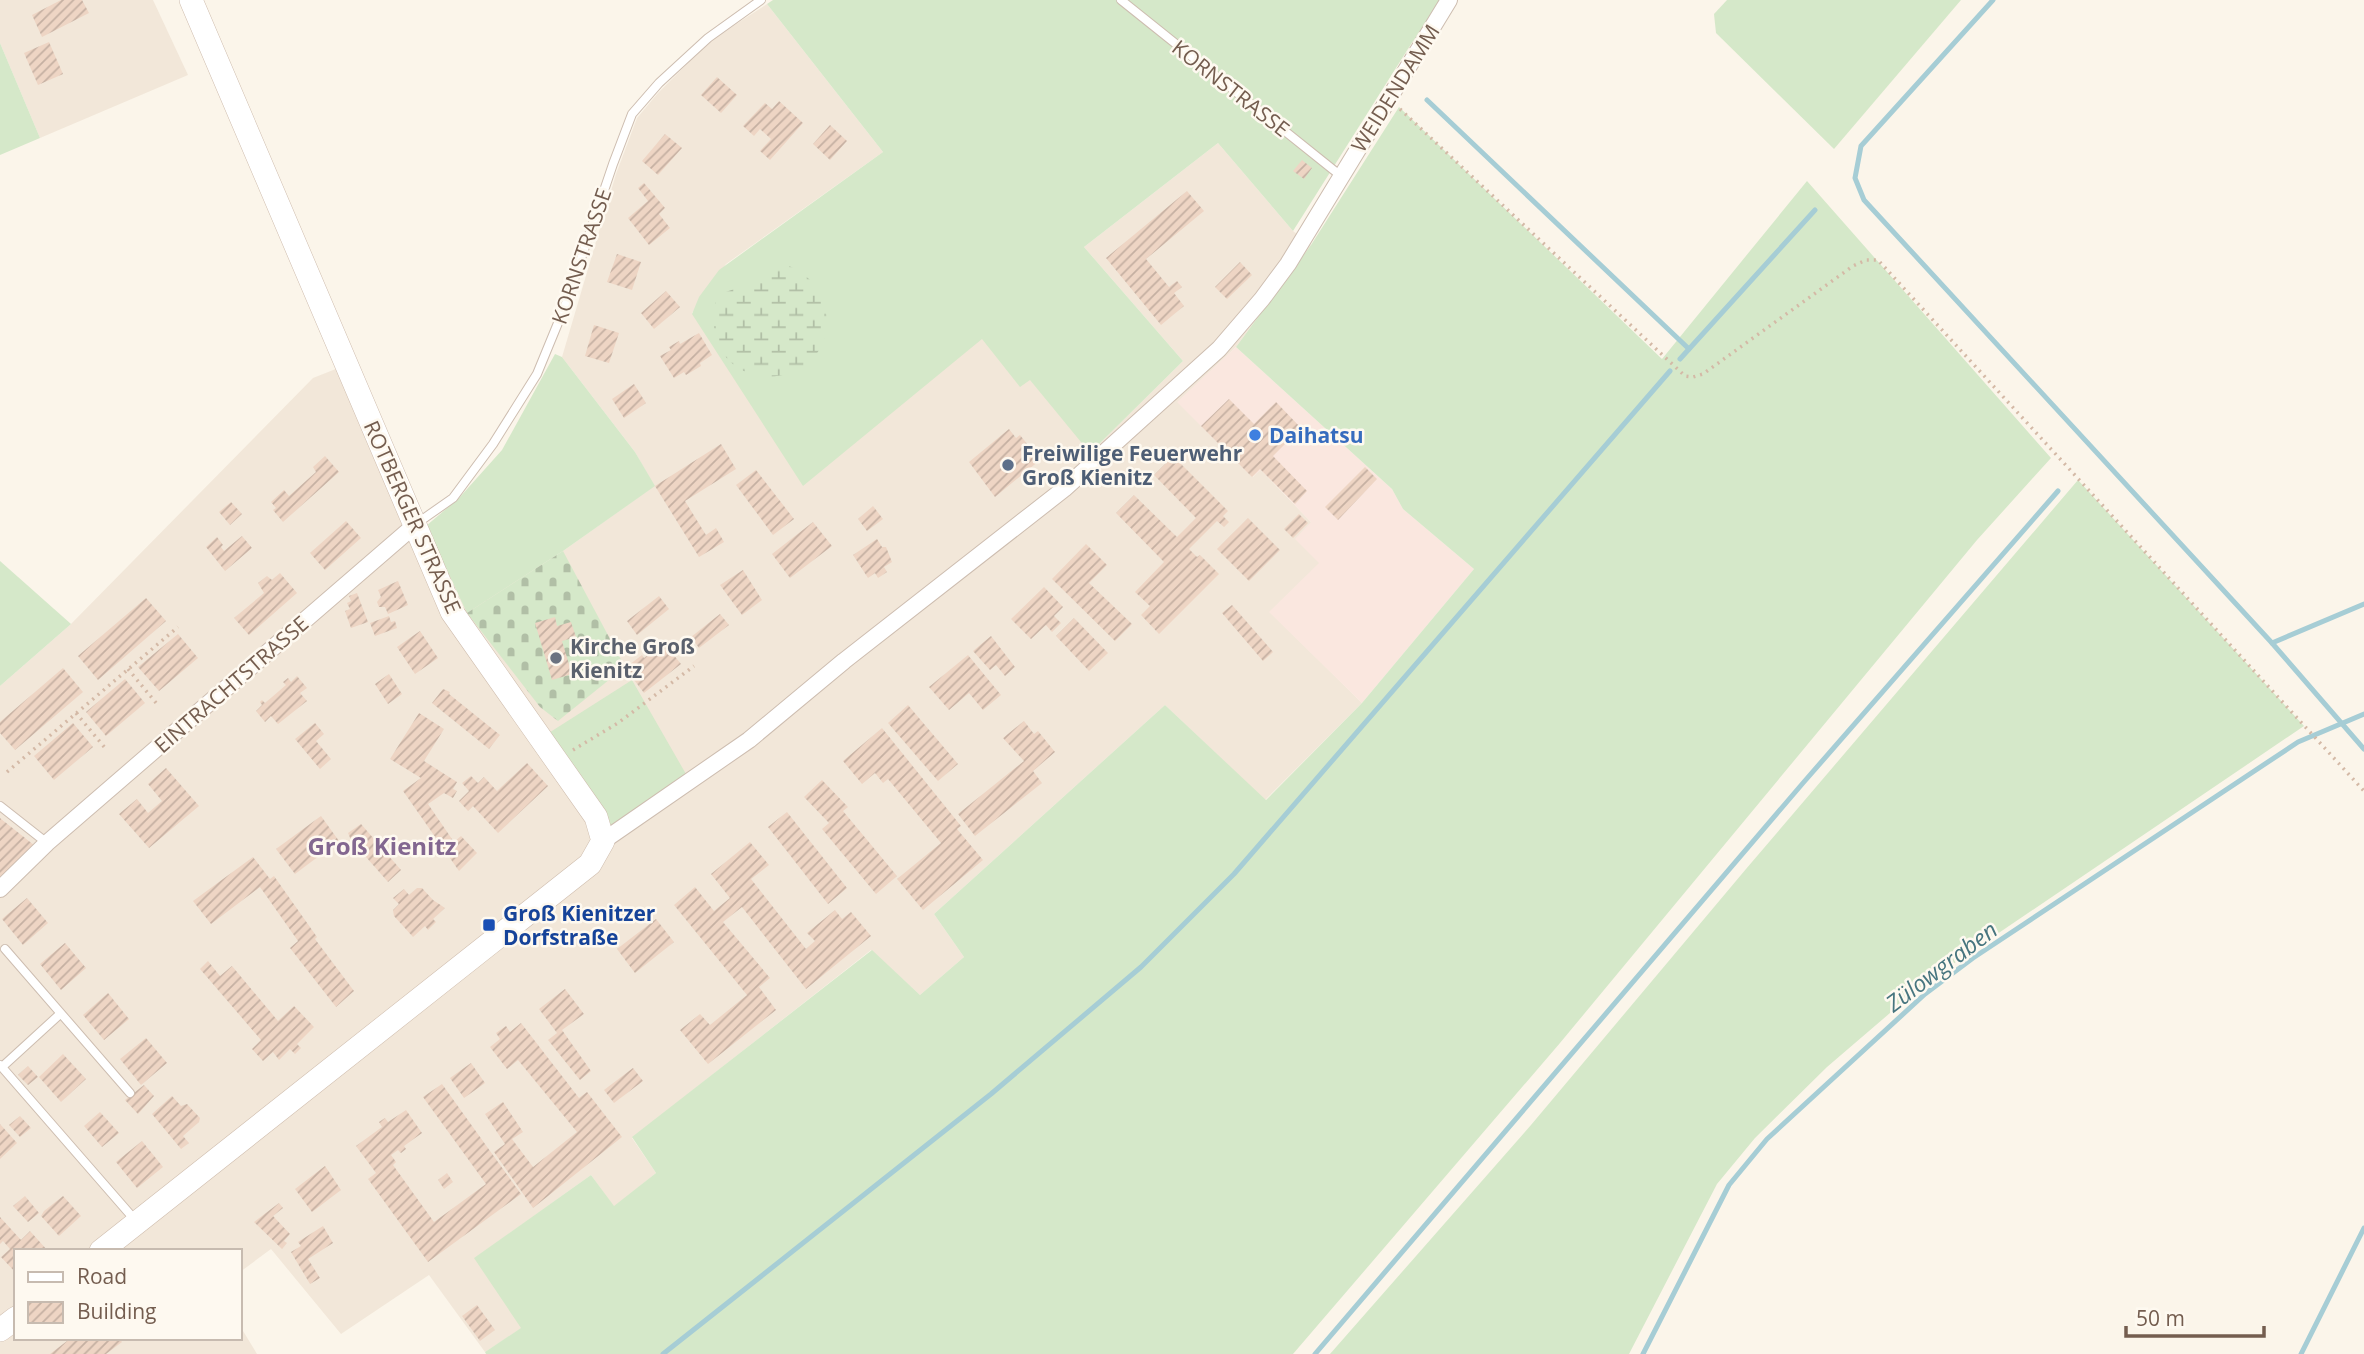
<svg xmlns="http://www.w3.org/2000/svg" width="2364" height="1354" font-family="'Open Sans',sans-serif">
  <defs>
    <pattern id="wetland-marsh" width="20" height="14" patternUnits="userSpaceOnUse" patternTransform="scale(1.75)"><rect width="20" height="14" fill="#d5e8c9"/><path d="M1 5h8M5 5V1M11 12h8M15 12V8" fill="none" stroke="#b1bfa6"/></pattern>
    <pattern id="cemetery-stones" width="16" height="16" patternUnits="userSpaceOnUse" patternTransform="scale(1.75)"><rect width="16" height="16" fill="#d5e8c9"/><path d="M2 7V4a2 2 0 0 1 4 0v3zM10 15v-3a2 2 0 0 1 4 0v3z" fill="#b1bfa6"/></pattern>
    <pattern id="building-hatch" width="6" height="6" patternUnits="userSpaceOnUse" patternTransform="scale(1.75)"><rect width="6" height="6" fill="#eed5c4"/><path d="M-1 1l2-2M0 6l6-6M5 7l2-2" fill="none" stroke="#c5b0a2"/></pattern>
  </defs>
  <rect width="100%" height="100%" fill="#fbf5ea"/>
  <g fill="#f2e7d9">
    <polygon points="0,0 153,0 188,75 40,138 0,43"/>
    <polygon points="767,4 883,152 726,264 692,313 741,386 983,338 1020,386 1030,379 1091,452 1183,361 1084,247 1218,143 1293,231 1311,245 1236,347 1178,402 1253,477 1260,469 1311,522 1320,563 1270,612 1362,703 1265,800 1165,705 934,914 964,957 920,995 871,950 632,1138 656,1173 614,1207 591,1175 475,1258 522,1328 485,1352 429,1275 341,1334 271,1249 240,1272 240,1251 16,1251 16,1338 240,1338 240,1326 257,1354 0,1354 0,879 34,845 0,818 0,686 71,624 313,378 356,361 420,514 467,612 563,551 654,486 635,452 562,357 616,174 637,118 658,93 710,41"/>
  </g>
  <polygon fill="#fae7df" points="1236,347 1392,489 1403,509 1474,569 1362,703 1269,612 1319,563 1295,539 1311,522 1261,470 1252,477 1177,402"/>
  <g fill="#d5e8c9">
    <polygon points="773,0 1449,0 1416,54 1413,41 1293,231 1218,143 1084,247 1183,361 1090,453 1030,380 1020,387 982,339 803,486 692,314 699,297 719,270 883,152 767,4"/>
    <polygon points="1727,0 1961,0 1834,149 1716,33 1714,14"/>
    <polygon points="0,43 40,138 0,155"/>
    <polygon points="1399,107 1662,359 1807,181 2051,458 1977,540 1560,1043 1293,1354 486,1354 485,1352 521,1328 474,1258 591,1175 614,1206 656,1173 632,1137 872,950 920,995 964,957 934,914 1165,705 1266,800 1362,703 1474,569 1403,509 1392,489 1236,347 1311,245"/>
    <polygon points="555,354 562,357 635,452 655,486 563,551 467,613 426,526 459,498 502,450"/>
    <polygon points="2078,480 2304,726 1925,983 1827,1067 1755,1138 1717,1184 1629,1354 1330,1354 1531,1125 1746,869"/>
    <polygon points="0,561 71,624 0,686"/>
    <polygon points="632,680 690,781 608,836 544,736"/>
  </g>
  <path fill="url(#wetland-marsh)" d="M783,263c23,10 40,24 43,50 10,87 -135,87 -109,-16 12,-8 20,-8 31,-13 12,-7 22,-15 35,-21z"/>
  <polygon fill="url(#cemetery-stones)" points="563,551 625,667 558,721 540,707 467,613"/>
  <g fill="none" stroke-linecap="round" stroke-linejoin="round">
    <g stroke="#a6cdd5" stroke-width="5">
      <polyline points="1993,0 1861,146 1855,178 1864,200 2272,643 2364,749"/>
      <polyline points="1427,100 1689,349"/>
      <polyline points="1680,359 1815,210"/>
      <polyline points="2272,643 2364,604"/>
      <polyline points="663,1354 991,1094 1141,967 1234,874 1670,371"/>
      <polyline points="1315,1354 1803,783 2058,491"/>
      <polyline points="1643,1354 1729,1185 1767,1139 1925,994 1973,958 2298,742 2364,714"/>
      <polyline points="2301,1354 2364,1228"/>
    </g>
  </g>
  <g fill="url(#building-hatch)">
    <polygon points="61,0 82,0 89,13 42,37 32,15"/>
    <polygon points="49,42 63,74 38,85 24,53"/>
    <polygon points="717,77 737,95 721,113 701,95"/>
    <polygon points="779,101 803,123 770,160 760,151 771,139 760,129 754,136 743,126 765,103 772,109"/>
    <polygon points="830,125 847,141 830,160 813,144"/>
    <polygon points="665,134 682,148 658,175 642,161"/>
    <polygon points="1302,160 1312,168 1304,179 1293,171"/>
    <polygon points="644,183 665,208 659,214 670,228 649,245 628,218 648,201 638,188"/>
    <polygon points="1187,191 1204,211 1146,259 1169,287 1177,281 1182,287 1174,293 1184,306 1161,325 1106,258"/>
    <polygon points="617,254 641,262 632,290 607,282"/>
    <polygon points="1240,262 1252,275 1227,299 1215,287"/>
    <polygon points="666,291 680,307 654,329 641,313"/>
    <polygon points="594,325 619,333 609,363 585,356"/>
    <polygon points="699,333 712,355 700,363 701,366 686,375 684,372 674,378 660,356 671,350 669,347 679,341 680,344"/>
    <polygon points="634,384 646,403 624,418 612,399"/>
    <polygon points="1229,399 1254,424 1276,402 1301,428 1273,456 1307,491 1295,504 1260,469 1252,477 1201,426"/>
    <polygon points="1009,429 1016,438 1020,435 1040,460 995,497 969,462"/>
    <polygon points="721,444 736,469 685,501 706,535 716,528 724,542 699,557 655,486"/>
    <polygon points="325,456 339,472 283,522 273,510 276,508 271,502 284,490 289,496 316,472 313,467"/>
    <polygon points="1173,456 1228,511 1223,516 1229,522 1224,527 1217,521 1189,549 1197,557 1200,555 1219,574 1159,634 1141,615 1150,606 1135,592 1164,562 1116,513 1134,495 1177,537 1196,518 1154,475"/>
    <polygon points="1365,467 1377,479 1338,520 1325,507"/>
    <polygon points="756,470 794,519 773,535 736,485"/>
    <polygon points="231,502 242,514 230,525 219,512"/>
    <polygon points="873,506 883,519 867,531 858,519"/>
    <polygon points="1299,514 1308,523 1293,538 1284,529"/>
    <polygon points="1248,518 1280,550 1249,581 1217,549"/>
    <polygon points="346,521 361,538 325,570 310,553"/>
    <polygon points="813,522 832,546 790,578 772,554"/>
    <polygon points="242,536 252,548 225,571 206,547 217,537 223,545 221,547 224,551"/>
    <polygon points="877,539 882,547 886,547 892,562 884,567 887,572 878,578 875,573 868,578 853,555"/>
    <polygon points="1086,544 1107,565 1089,583 1132,624 1115,641 1052,579"/>
    <polygon points="743,570 762,600 742,615 720,585"/>
    <polygon points="280,573 297,593 249,635 234,618 264,593 258,583 267,576 272,580"/>
    <polygon points="398,581 408,605 388,614 385,607 379,607 377,602 381,597 378,590"/>
    <polygon points="1044,587 1063,607 1054,616 1061,623 1052,632 1046,625 1031,639 1011,619"/>
    <polygon points="357,593 368,622 351,628 345,611 350,609 347,603 351,601 349,596"/>
    <polygon points="659,596 669,609 637,635 627,621"/>
    <polygon points="146,598 166,621 98,680 78,656"/>
    <polygon points="1232,605 1273,652 1263,661 1222,613"/>
    <polygon points="720,614 729,625 699,648 691,637"/>
    <polygon points="389,616 391,622 395,621 397,628 375,636 370,623"/>
    <polygon points="555,617 557,626 571,622 576,637 562,641 572,674 552,680 535,623"/>
    <polygon points="1074,618 1108,653 1089,671 1056,636"/>
    <polygon points="420,631 438,658 415,674 397,647"/>
    <polygon points="178,634 198,658 159,691 138,667"/>
    <polygon points="991,636 1015,667 1005,676 996,665 990,670 973,651"/>
    <polygon points="664,643 681,664 644,693 625,668 642,655 644,658"/>
    <polygon points="968,655 1001,695 983,710 969,693 949,710 929,687"/>
    <polygon points="63,668 83,692 15,750 0,733 0,722"/>
    <polygon points="389,674 402,694 388,704 375,684"/>
    <polygon points="297,676 307,688 300,693 307,701 278,724 271,716 265,722 256,711 262,705 260,702 262,700 265,703 286,685 283,682 288,678 291,682"/>
    <polygon points="125,679 145,703 106,736 86,712"/>
    <polygon points="443,689 450,692 449,694 500,735 489,749 432,703"/>
    <polygon points="908,705 958,764 938,781 888,723"/>
    <polygon points="419,713 444,729 424,761 457,782 453,789 457,791 453,798 444,793 428,804 454,842 461,836 477,853 459,871 403,791 421,778 390,759"/>
    <polygon points="1024,721 1034,734 1038,731 1055,752 1033,771 1042,783 975,836 958,814 1024,761 1003,738"/>
    <polygon points="73,723 93,747 54,780 34,756"/>
    <polygon points="315,723 324,734 316,741 331,759 320,769 295,739"/>
    <polygon points="882,728 961,826 957,829 983,860 923,910 897,879 941,843 888,779 883,783 875,773 862,784 843,761"/>
    <polygon points="527,763 548,786 498,833 473,806 468,811 459,801 469,791 462,783 471,776 478,783 484,777 497,791"/>
    <polygon points="166,768 199,806 149,848 119,814 137,799 148,813 162,801 148,784"/>
    <polygon points="822,780 848,807 843,811 897,876 876,894 822,829 829,823 804,797"/>
    <polygon points="787,812 847,888 828,904 768,827"/>
    <polygon points="321,816 339,841 295,874 276,849"/>
    <polygon points="0,818 34,845 0,879"/>
    <polygon points="361,824 401,870 388,882 351,840 348,833"/>
    <polygon points="750,842 769,865 751,879 806,949 815,941 807,933 835,910 842,919 851,912 871,936 806,989 742,907 723,922 770,978 759,987 776,1010 708,1064 680,1030 700,1014 710,1025 747,995 674,905 695,887 714,911 730,898 711,874"/>
    <polygon points="253,857 270,879 274,876 317,937 315,939 354,991 336,1007 290,948 298,941 260,887 211,924 193,901"/>
    <polygon points="417,888 422,888 433,900 445,908 433,919 436,922 428,930 425,926 413,937 394,916 393,910 399,904 393,898 404,889 409,895"/>
    <polygon points="27,898 48,923 23,945 2,919"/>
    <polygon points="656,919 674,942 635,973 617,949"/>
    <polygon points="65,943 86,968 61,990 40,964"/>
    <polygon points="208,961 220,976 232,966 278,1021 294,1006 314,1027 297,1044 301,1048 295,1054 290,1049 279,1060 273,1052 263,1061 252,1049 261,1040 200,969"/>
    <polygon points="565,989 584,1014 562,1030 591,1071 580,1080 548,1040 557,1033 539,1009"/>
    <polygon points="108,993 129,1019 104,1040 83,1015"/>
    <polygon points="521,1023 579,1098 587,1092 622,1137 533,1208 494,1152 505,1144 485,1114 503,1102 523,1132 512,1139 533,1167 577,1132 518,1060 507,1069 490,1047 500,1039 496,1033 506,1026 510,1032"/>
    <polygon points="146,1038 167,1063 141,1085 120,1059"/>
    <polygon points="63,1054 86,1079 61,1102 39,1077"/>
    <polygon points="471,1063 485,1083 464,1098 450,1078"/>
    <polygon points="28,1066 38,1077 28,1085 18,1075"/>
    <polygon points="633,1068 643,1081 614,1103 604,1090"/>
    <polygon points="442,1084 521,1194 428,1262 368,1179 376,1173 356,1146 382,1127 379,1122 385,1118 388,1122 406,1110 422,1133 404,1146 406,1149 401,1153 398,1150 391,1155 396,1162 393,1165 434,1222 445,1214 486,1184 423,1097"/>
    <polygon points="144,1085 154,1096 138,1114 125,1100"/>
    <polygon points="172,1096 181,1106 187,1104 200,1118 199,1122 183,1136 189,1143 181,1149 152,1114"/>
    <polygon points="100,1112 119,1133 102,1147 84,1126"/>
    <polygon points="20,1116 31,1128 20,1137 9,1125"/>
    <polygon points="0,1124 17,1143 0,1159"/>
    <polygon points="142,1141 163,1167 137,1188 116,1162"/>
    <polygon points="325,1166 341,1190 312,1212 295,1189"/>
    <polygon points="447,1173 453,1182 444,1189 438,1180"/>
    <polygon points="25,1196 39,1213 28,1222 13,1206"/>
    <polygon points="63,1196 81,1216 59,1236 41,1216 44,1211"/>
    <polygon points="279,1203 283,1208 273,1216 290,1234 284,1241 287,1243 282,1249 254,1222"/>
    <polygon points="0,1217 21,1240 30,1231 48,1251 16,1251 16,1273 1,1257 10,1249 3,1241 0,1244"/>
    <polygon points="323,1226 333,1243 308,1259 320,1278 310,1284 291,1252 301,1246 298,1242"/>
    <polygon points="477,1305 495,1330 480,1341 462,1316"/>
    <polygon points="71,1338 119,1338 122,1342 106,1354 50,1354"/>
  </g>
  <g fill="none" stroke-linecap="round" stroke-linejoin="round">
    <g stroke="#cdbdb0" stroke-width="10">
      <g id="service">
        <polyline points="1121,0 1341,176"/>
        <polyline points="416,524 453,498 493,444 537,374 565,306 613,164 632,114 659,83 708,38 761,0"/>
        <polyline points="0,806 47,843"/>
        <polyline points="5,949 130,1093"/>
        <polyline points="0,1065 135,1220"/>
        <polyline points="2,1067 60,1014"/>
      </g>
    </g>
    <g stroke="#cdbdb0" stroke-width="18">
      <g id="minor">
        <polyline points="603,841 749,740 844,661 1064,489 1219,349 1262,299 1288,264 1449,0"/>
        <polyline points="0,889 47,843 415,525"/>
      </g>
    </g>
    <g stroke="#cfbdae" stroke-width="24">
      <g id="secondary">
        <polyline points="101,1251 590,864 603,841 596,817 452,612 191,0"/>
        <polyline points="0,1330 16,1318"/>
      </g>
    </g>
    <g stroke="#d4b9a6" stroke-width="3.5" stroke-dasharray="2 5" stroke-linecap="butt">
      <polyline points="1400,109 1685,376 1693,377 1703,374 1853,266 1866,260 1878,260 2364,791"/>
      <polyline points="128,669 157,704"/>
      <polyline points="76,713 106,749"/>
      <polyline points="573,750 618,723 694,666"/>
      <polyline points="7,772 178,627"/>
    </g>
    <use href="#service" stroke="#fff" stroke-width="8"/>
    <use href="#minor" stroke="#fff" stroke-width="16"/>
    <use href="#secondary" stroke="#fff" stroke-width="23"/>
  </g>
  <circle fill="#3f7fe0" stroke="#fef9f0" stroke-width="2.5" cx="1255" cy="435" r="7"/>
  <circle fill="#5c6f8a" stroke="#fef9f0" stroke-width="2.5" cx="1008" cy="465" r="7"/>
  <circle fill="#6b7280" stroke="#fef9f0" stroke-width="2.5" cx="556" cy="658" r="7"/>
  <rect fill="#1a4fb4" stroke="#fef9f0" stroke-width="2.5" x="482" y="918" width="14" height="14" rx="3.5"/>
  <g text-anchor="middle" dominant-baseline="central" stroke-width="5" stroke-linejoin="round" paint-order="stroke">
    <g font-size="21" fill="#745d4f" stroke="#fef9f0">
      <text transform="translate(1231 88) rotate(38)">KORNSTRASSE</text>
      <text transform="translate(1395 88) rotate(-58)">WEIDENDAMM</text>
      <text transform="translate(581 256) rotate(-71)">KORNSTRASSE</text>
      <text transform="translate(413 517) rotate(66)">ROTBERGER STRASSE</text>
      <text transform="translate(231 684) rotate(-41)">EINTRACHTSTRASSE</text>
    </g>
    <g font-size="21" font-weight="bold" fill="#366cbe" stroke="#fef9f0" text-anchor="start">
      <text x="1269" y="435">Daihatsu</text>
    </g>
    <g font-size="21" font-weight="bold" fill="#4e5e75" stroke="#fef9f0" text-anchor="start">
      <text x="1022" y="453">Freiwilige Feuerwehr<tspan x="1022" dy="24">Groß Kienitz</tspan></text>
    </g>
    <g font-size="21" font-weight="bold" fill="#5b616d" stroke="#fef9f0" text-anchor="start">
      <text x="570" y="646">Kirche Groß<tspan x="570" dy="24">Kienitz</tspan></text>
    </g>
    <g font-size="21" font-weight="bold" fill="#164399" stroke="#fef9f0" text-anchor="start">
      <text x="503" y="913">Groß Kienitzer<tspan x="503" dy="24">Dorfstraße</tspan></text>
    </g>
    <g font-size="23" font-style="italic" fill="#47757f" stroke="#fef9f0">
      <text transform="translate(1941 966) rotate(-37)">Zülowgraben</text>
    </g>
    <g font-size="24" font-weight="bold" fill="#836790" stroke="#fef9f0">
      <text x="382" y="845">Groß Kienitz</text>
    </g>
  </g>
  <rect x="14" y="1249" width="228" height="91" fill="#fef9f0" stroke="#c7bbb0" stroke-width="2"/>
  <rect x="28" y="1272" width="35" height="10" fill="#ffffff" stroke="#c7bbb0" stroke-width="2"/>
  <text x="77" y="1284" font-size="21" fill="#745d4f">Road</text>
  <rect x="28" y="1302" width="35" height="21" fill="url(#building-hatch)" stroke="#c7bbb0" stroke-width="2"/>
  <text x="77" y="1319" font-size="21" fill="#745d4f">Building</text>
  <path d="M2126 1326v10h138v-10" fill="none" stroke="#745d4f" stroke-width="3.5"/>
  <text x="2136" y="1326" font-size="21" fill="#745d4f" stroke="#fef9f0" stroke-width="5" paint-order="stroke">50 m</text>
</svg>
